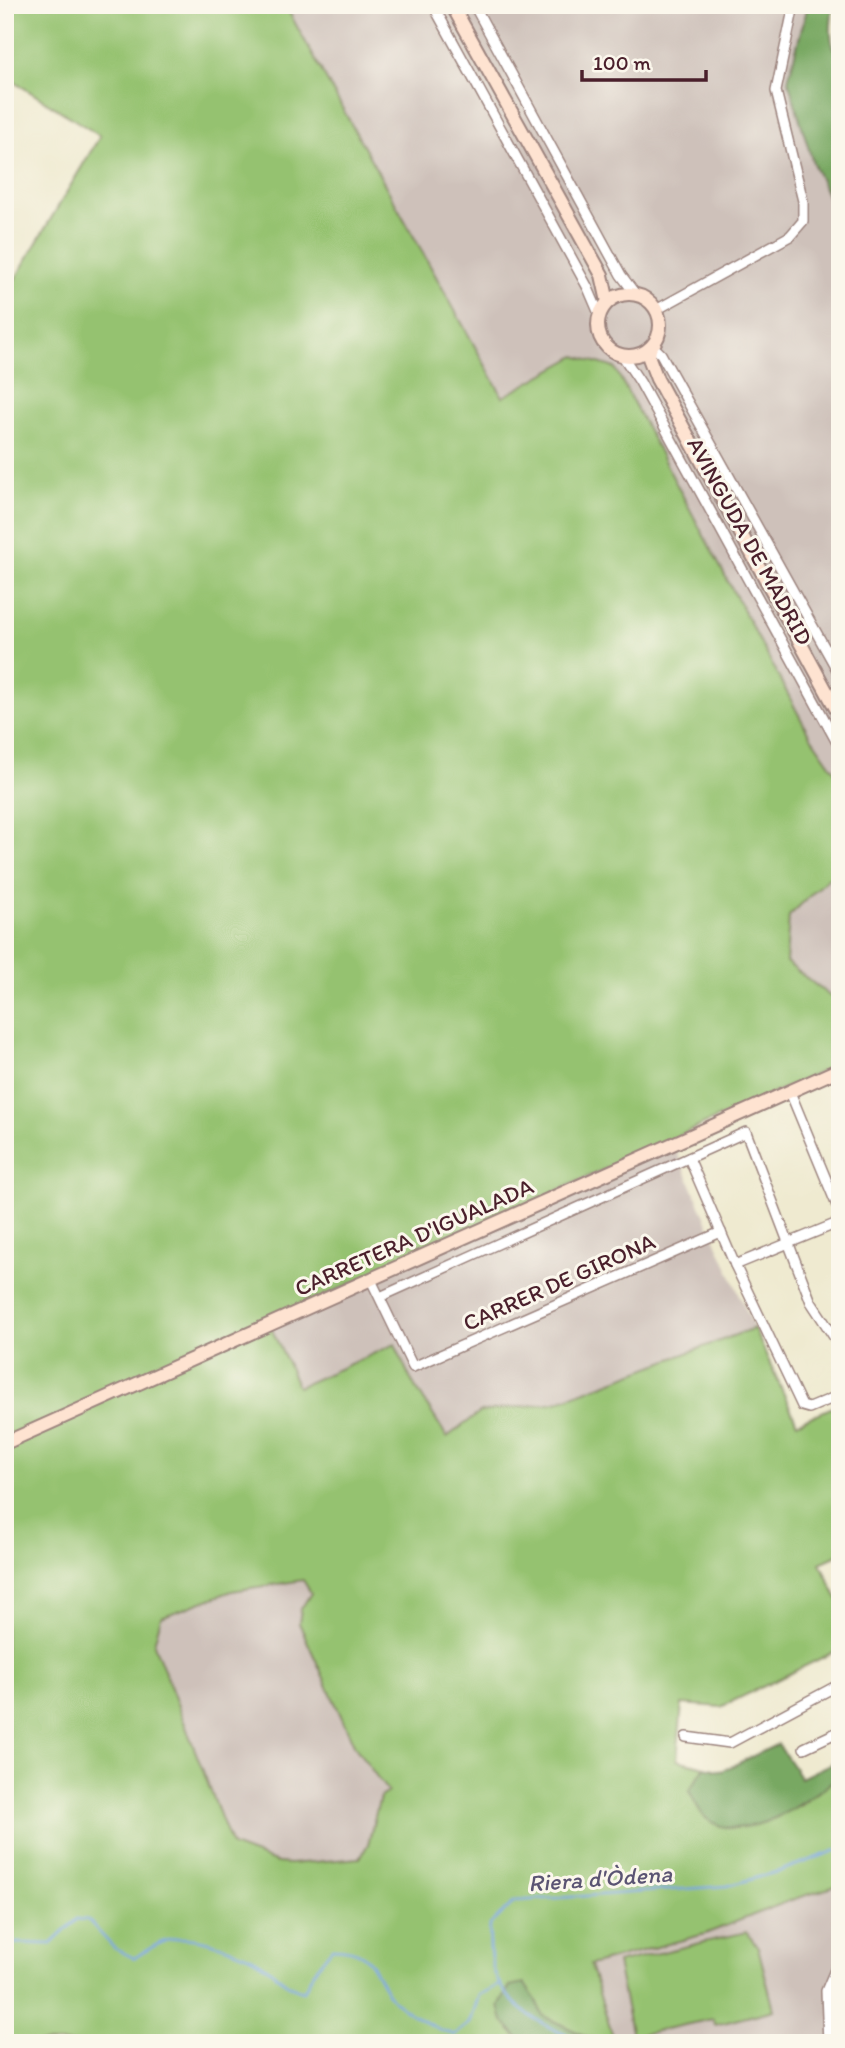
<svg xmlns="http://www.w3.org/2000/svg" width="845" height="2048" font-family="Itim,sans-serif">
  <rect width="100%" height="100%" fill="#fbf7ec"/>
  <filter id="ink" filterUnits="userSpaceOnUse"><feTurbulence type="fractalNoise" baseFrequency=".0143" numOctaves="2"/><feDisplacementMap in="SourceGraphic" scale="14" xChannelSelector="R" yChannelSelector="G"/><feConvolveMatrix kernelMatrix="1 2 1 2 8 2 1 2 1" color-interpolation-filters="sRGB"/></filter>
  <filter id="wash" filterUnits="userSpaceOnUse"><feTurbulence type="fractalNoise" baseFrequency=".00686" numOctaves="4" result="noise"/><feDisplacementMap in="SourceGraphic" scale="28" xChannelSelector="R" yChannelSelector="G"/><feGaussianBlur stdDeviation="1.57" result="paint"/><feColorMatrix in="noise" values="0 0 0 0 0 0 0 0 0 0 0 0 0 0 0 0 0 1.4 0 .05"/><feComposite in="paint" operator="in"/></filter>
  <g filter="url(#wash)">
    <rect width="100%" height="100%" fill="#efead0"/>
    <g fill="#cec1ba">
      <polygon points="285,5 808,5 788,80 813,163 840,224 840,779 809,734 615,368 576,356 503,398"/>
      <polygon points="840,867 840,1004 786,962 789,916"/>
      <polygon points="671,1139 754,1328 556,1402 481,1412 447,1437 410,1378 395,1344 298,1387 268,1321"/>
      <polygon points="304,1580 311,1593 301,1609 300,1623 355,1747 389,1792 378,1807 368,1844 360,1858 290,1864 278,1863 232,1846 153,1644 161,1617 232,1591"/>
      <polygon points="840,1885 840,2043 615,2043 589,1965 705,1934 794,1899"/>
    </g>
    <g fill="#95c270" stroke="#70704e" stroke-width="2" fill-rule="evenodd">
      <path d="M5,5h280l218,392 73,-41 39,12 194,366 31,45v88l-51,49 -3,46 54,42v59l-572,258 30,66 97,-43 15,34 37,59 34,-25 75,-10 198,-74 43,95 38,-17 5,10v138l-20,9 20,40v42l-4,6 -115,56 -39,-3 -5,56 28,7 -16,24 111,15 40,-31v110l-46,14 -89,35 -115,31 25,78 -28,-6 -44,-21 -8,-17 -26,30 14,14h-518v-1747l95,-160 -95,-60zM303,1580l8,13 -10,16 -2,14 56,124 33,45 -8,5 -12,47 -8,14 -70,6 -12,-1 -46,-17 -78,-202 7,-27 71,-26z"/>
      <polygon points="746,1932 758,1947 774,2010 715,2025 713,2019 632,2036 617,1963"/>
    </g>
    <g fill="#78a862" stroke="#616446" stroke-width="2">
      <path d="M808,5h25c-2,19 -6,37 7,53v166l-27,-61 -25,-83z"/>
      <path d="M778,1744l23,34 39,-19v16c-30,25 -95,73 -133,44 -8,-6 -13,-20 -18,-28l16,-24 17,4z"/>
      <polygon points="524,1983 535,1999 543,2016 587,2037 608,2043 523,2043 503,2021 499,2006 510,1986"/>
    </g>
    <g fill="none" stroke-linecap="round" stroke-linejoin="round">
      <g stroke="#75a3de" stroke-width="2.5">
        <path d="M5,1946l12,-3 34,1 26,-25 11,1 26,28 20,10c11,-6 25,-17 38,-19 24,-5 72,12 92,26 14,10 23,23 40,26l9,-19 19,-24c43,0 37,20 58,48 11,15 48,34 65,39l15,-12 9,-28 22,-11"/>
        <path d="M586,2043c-33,-12 -78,-33 -91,-69 -6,-16 -6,-32 -5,-49l25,-24 212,-15 53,-15 60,-22"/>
      </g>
    </g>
  </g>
  <g filter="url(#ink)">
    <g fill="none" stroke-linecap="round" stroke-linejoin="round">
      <g stroke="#9c847e" stroke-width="12">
        <g id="street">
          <polyline points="433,5 588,288 600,316"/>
          <polyline points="474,5 621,275 636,295"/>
          <polyline points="656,310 790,236 803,221 803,201 776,91 794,5"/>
          <polyline points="653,346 661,354 840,675"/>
          <polyline points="622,355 640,382 840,748"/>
          <polyline points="790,1092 840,1213"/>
          <polyline points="689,1158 735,1265 802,1406 809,1408 840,1395"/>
          <polyline points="735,1265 840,1222"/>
          <polyline points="371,1280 413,1367 721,1232"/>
          <polyline points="380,1297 746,1132 811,1302 840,1346"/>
          <polyline points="686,1737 730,1743 840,1684"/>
          <polyline points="804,1748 840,1731"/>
          <polyline points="828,2043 826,1991 840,1958"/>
        </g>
      </g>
      <g stroke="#9c847e" stroke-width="16">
        <g id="secondary">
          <polyline points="452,5 602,275 608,302"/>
          <circle cx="629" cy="325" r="31"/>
          <polyline points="650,348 649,358 657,379 840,716"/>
          <polyline points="5,1443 840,1069"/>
        </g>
      </g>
      <use href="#street" stroke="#fff" stroke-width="9"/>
      <use href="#secondary" stroke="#fee3d1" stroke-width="12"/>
    </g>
  </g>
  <g text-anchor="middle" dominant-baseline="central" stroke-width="6" stroke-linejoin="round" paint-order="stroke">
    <g font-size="23" fill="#4a1f2b" stroke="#fbf7ec">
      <text transform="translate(750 541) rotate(61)">AVINGUDA DE MADRID</text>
      <text transform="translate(414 1237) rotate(-24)">CARRETERA D'IGUALADA</text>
      <text transform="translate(559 1282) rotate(-24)">CARRER DE GIRONA</text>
    </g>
    <g font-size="24" font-style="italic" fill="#5b5473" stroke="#fbf7ec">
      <text transform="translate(600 1878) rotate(-4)">Riera d'Òdena</text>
    </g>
  </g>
  <rect width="845" height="2048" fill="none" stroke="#fbf7ec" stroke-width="28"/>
  <path d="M582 70v10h124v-10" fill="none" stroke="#4a1f2b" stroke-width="3.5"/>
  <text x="593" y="70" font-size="21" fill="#4a1f2b" stroke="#fbf7ec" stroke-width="5" paint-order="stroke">100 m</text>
</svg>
